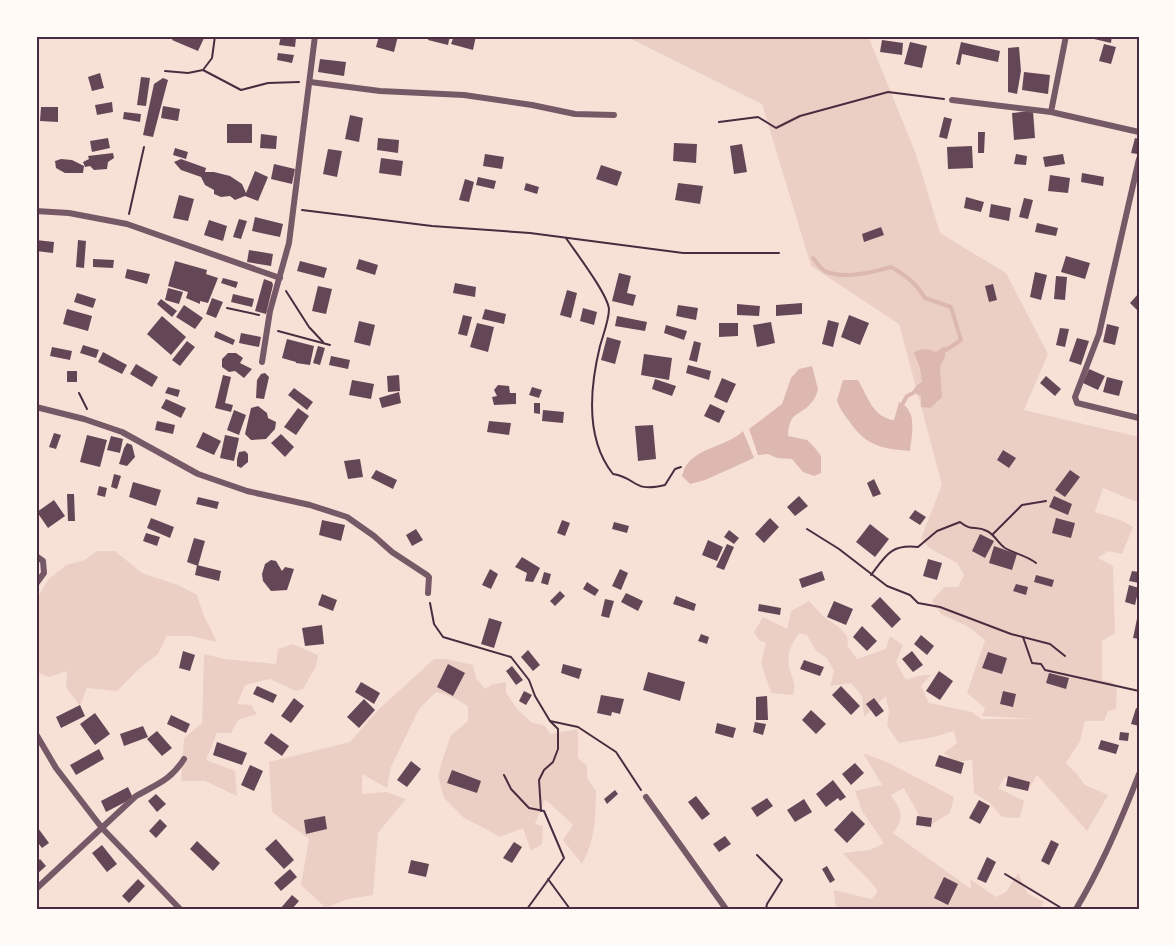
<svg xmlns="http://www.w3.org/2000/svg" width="1175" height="945" font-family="'DM Sans',sans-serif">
  <rect width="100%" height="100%" fill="#f7e1d7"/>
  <g fill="#ebcfc5">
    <path d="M630,36h238l48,118 24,79 66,40 42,81 -24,56 115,27v66l-36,-15 -8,24 28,9 10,6 -11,27 -14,-3 -10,7 15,8 2,67 -13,8v39l10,2 5,6 -1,21 -8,2 -4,10h-19l-5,20 -14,22 11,11 8,11 23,10 -21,36 -50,-56 -8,14 -24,-12 -7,11 26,13 -4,17 -18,-1 -12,-14 -16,-10 -2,-33 -17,2 -11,-9 13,-10 -3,-12 -20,6 -35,6 -12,-17 2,-14 -3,-16 -22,21 -2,-21 -11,-13 -21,3 4,-15 -7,-13 -11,-7 -9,-16 -8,-2c-7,10 -12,20 -10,33 2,13 8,15 4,29l-22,-2 -10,-30 5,-20 -7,-3 -5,-8 9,-15 24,12 4,-18 18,-10 14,15 17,12 7,8 1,11 9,12 29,-10 4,-13 13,9 -7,17 10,18 15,-5h10l-10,11 8,17 43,9 9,7h54l-53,-3 3,-8 -18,-15 18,-53 -18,-14 -26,-12 -9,-13 12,-14h14l6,-12 -7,-12 -28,-15 -8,-10 21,-53 -43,-161 -88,-58 -49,-162 -131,-65z"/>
    <polygon points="97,551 115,551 142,573 178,585 197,595 203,614 217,642 191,636 167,636 158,654 141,667 117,691 87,688 80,706 66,687 67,671 49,677 36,672 36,600 48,580 66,565 85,560"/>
    <polygon points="293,644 318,655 316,666 303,689 296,691 270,679 245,685 237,704 251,705 257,714 238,720 231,733 217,733 206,760 235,771 237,796 205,781 181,781 184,738 202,723 204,654 225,659 276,664 278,649"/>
    <path d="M434,659h12l27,6 3,13 9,11 8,-5 13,-2v11l12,17 13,12 14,4 5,8 28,-5v29l9,8v12l9,13c0,26 -1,49 -14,73l-19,-24 10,-15 -28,-26 -10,25 8,2 -1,18 -11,7 -8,-23 -23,9 -37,-20 -19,-19 -6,-22 4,-15 9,-26 17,-14v-15l-16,-9 -16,-5 -17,17 -28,58 -4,21 -25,-14v20l24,-2 20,7 -28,34 -5,62 -25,4 -22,9 -25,-23 8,-46 -37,-27 -3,-50 81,-20 29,-33z"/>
    <path d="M863,753l24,9 67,35 -4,16 -24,15 -22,-40 -13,7c10,16 15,21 2,38l78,56 -1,-10 26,18 10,-5 12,-19 9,20 17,9 -4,7h-201l-4,-4 -1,-15 37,9 7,-7c-9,-15 -24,-25 -35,-39l27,-3 14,-7 -22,-32 -7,-20 27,-6z"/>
  </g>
  <g fill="#dcb8b0">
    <path d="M945,346v11l-5,9 2,31 -12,11 -9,-1v-11l-9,-4 5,-7 5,-3 -2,-14 -6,-15c7,-6 15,-4 22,-1z"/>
    <path d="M812,366l6,23c-1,4 -3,10 -6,13 -12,15 -23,8 -24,34l19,4 8,8 6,8v17l-7,3 -11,-4 -11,-13 -15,-1 -9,-4 -10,1 -9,-26 33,-25 9,-26 8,-9z"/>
    <path d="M843,380h15c9,15 15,38 36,40l5,-18c19,8 13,32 11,49 -29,-2 -45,-6 -61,-30 -5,-7 -10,-13 -12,-21z"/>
    <path d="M743,431l11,27 -49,22 -15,4 -8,-8c1,-4 3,-10 6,-13 13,-16 40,-17 55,-32z"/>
  </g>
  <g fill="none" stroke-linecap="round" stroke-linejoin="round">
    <g stroke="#dcb8b0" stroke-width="4">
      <path d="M813,258c4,5 8,12 14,14 19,7 46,0 64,-5 15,8 26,17 34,31l26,9 10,33 -15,10"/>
      <polyline points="903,403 907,396 913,393"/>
    </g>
  </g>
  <g fill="#644757">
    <polygon points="174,36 205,36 198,51 172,40"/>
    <polygon points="281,36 296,38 295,47 279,45"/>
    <polygon points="379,36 398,36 394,52 376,47"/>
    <polygon points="429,36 450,36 448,45 428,40"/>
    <polygon points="454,36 476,36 473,50 451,44"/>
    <polygon points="1095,36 1112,36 1111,43 1094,39"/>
    <polygon points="882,40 903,43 902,55 880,52"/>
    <polygon points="910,42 927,46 922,68 904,64"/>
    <polygon points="961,42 1000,51 998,62 962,54 960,65 956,64"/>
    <polygon points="1104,44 1116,47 1111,64 1099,61"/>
    <polygon points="1019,47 1021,71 1017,94 1008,92 1008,48"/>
    <polygon points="278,53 294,55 292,63 277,60"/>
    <polygon points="320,59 346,62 344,76 318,72"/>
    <polygon points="1024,72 1050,75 1048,94 1022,90"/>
    <polygon points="100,73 104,88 92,91 88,77"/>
    <polygon points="141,77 150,78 146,106 137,105"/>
    <polygon points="163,78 168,80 153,137 143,135 154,84"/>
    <polygon points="112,102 113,112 97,115 95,105"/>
    <polygon points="163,106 180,109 178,121 161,118"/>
    <polygon points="41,107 58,107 58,122 40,121"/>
    <polygon points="1033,111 1035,138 1014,140 1012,113"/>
    <polygon points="124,112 141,114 140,122 123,119"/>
    <polygon points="350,115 363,118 359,142 345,139"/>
    <polygon points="944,117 952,119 947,139 939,137"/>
    <rect x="227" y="124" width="25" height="19"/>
    <polygon points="978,132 985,132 984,153 978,153"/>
    <polygon points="261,134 277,136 276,149 260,148"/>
    <polygon points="108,138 110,148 92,152 90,141"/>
    <polygon points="378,138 399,140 398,153 377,150"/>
    <polygon points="1135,138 1139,139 1137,154 1131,153"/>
    <polygon points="674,143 697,144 696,163 673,161"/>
    <polygon points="742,144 747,172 734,174 730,146"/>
    <polygon points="972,146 973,168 948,169 947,147"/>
    <polygon points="175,148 188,152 186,159 173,155"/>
    <polygon points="328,149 342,151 337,177 323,174"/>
    <polygon points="113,153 114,158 108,162 107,169 94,170 90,166 85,167 83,162 89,159 88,156"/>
    <polygon points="485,154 504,157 502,169 483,166"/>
    <polygon points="1016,154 1027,156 1026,165 1014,164"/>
    <polygon points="1063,154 1065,164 1045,167 1043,157"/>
    <polygon points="381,158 403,161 401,176 379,173"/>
    <polygon points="61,159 72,160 84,166 83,173 65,173 56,168 55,161"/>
    <polygon points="181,159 206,168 205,172 214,172 230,176 242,184 246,193 255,171 268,177 258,201 245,196 235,200 230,196 221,197 214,194 214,190 205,185 201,177 181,170 174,162"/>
    <polygon points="274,164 295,169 292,184 271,179"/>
    <polygon points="601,165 622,172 617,186 596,179"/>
    <polygon points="1082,173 1104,177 1103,186 1081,182"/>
    <polygon points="1050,175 1070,178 1068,193 1048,191"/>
    <polygon points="478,177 496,181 494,189 476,185"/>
    <polygon points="465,179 474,182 469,202 459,200"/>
    <polygon points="526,183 539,187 537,194 524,190"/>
    <polygon points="678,183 703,186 700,204 675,200"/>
    <polygon points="179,195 194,199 188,221 173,218"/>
    <polygon points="966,197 984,202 981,212 964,208"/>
    <polygon points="1024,198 1033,200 1028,219 1019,217"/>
    <polygon points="991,204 1011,208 1009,221 989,217"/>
    <polygon points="255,217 283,224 280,237 252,231"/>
    <polygon points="239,219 247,221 241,239 233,237"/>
    <polygon points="209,220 227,226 223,241 204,235"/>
    <polygon points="1037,223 1058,228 1056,236 1035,232"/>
    <polygon points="881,227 884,235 864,242 862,234"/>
    <polygon points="36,240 54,242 53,253 36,251"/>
    <polygon points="78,240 86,241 84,268 76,267"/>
    <polygon points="249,250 273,254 271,266 247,262"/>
    <polygon points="1066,256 1090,263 1085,279 1061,272"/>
    <polygon points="93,259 114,260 113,268 93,267"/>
    <polygon points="359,259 378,265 375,275 356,269"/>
    <polygon points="175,261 207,270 206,274 218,278 208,303 200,301 200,304 186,298 188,292 168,286"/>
    <polygon points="300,261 327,268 324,278 297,271"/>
    <polygon points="127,269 150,274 147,284 125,278"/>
    <polygon points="1035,272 1047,275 1041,300 1030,297"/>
    <polygon points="619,273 631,276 627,293 636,295 633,306 612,301"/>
    <polygon points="1056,276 1067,277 1065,300 1054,299"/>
    <polygon points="223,278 238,282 236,288 221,283"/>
    <polygon points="264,279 272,282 273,285 266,314 255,311"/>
    <polygon points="455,283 476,287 475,297 453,293"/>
    <polygon points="993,284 997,300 989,302 985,286"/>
    <polygon points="318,286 332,289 326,314 312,311"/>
    <polygon points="168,288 183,292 179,304 165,300"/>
    <polygon points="567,290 577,293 571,318 560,315"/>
    <polygon points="77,293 96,299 93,308 74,302"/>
    <polygon points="1139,293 1139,312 1130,303"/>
    <polygon points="233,294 254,299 252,307 231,302"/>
    <polygon points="212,298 223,302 216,318 206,314"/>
    <polygon points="161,299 177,311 172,317 157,304"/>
    <polygon points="802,303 802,314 776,316 776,305"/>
    <polygon points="737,304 760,306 759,316 737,315"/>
    <polygon points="184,305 203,318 195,329 176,317"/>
    <polygon points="678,305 698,308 696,320 676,316"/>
    <polygon points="583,308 597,312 594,325 580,321"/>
    <polygon points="67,309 92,316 88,331 63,324"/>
    <polygon points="485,309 506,314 504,324 482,319"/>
    <polygon points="463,315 472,317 467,336 458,334"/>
    <polygon points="849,315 869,323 860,345 841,337"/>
    <polygon points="162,316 186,337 171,355 147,334"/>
    <polygon points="617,316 647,322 645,331 615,326"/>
    <polygon points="828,320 839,323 833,347 822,344"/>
    <polygon points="359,321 375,325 370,346 354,342"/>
    <polygon points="771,322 775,343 757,347 753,325"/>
    <polygon points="477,323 494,327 488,352 470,347"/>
    <polygon points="719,323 738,323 738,336 719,337"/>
    <polygon points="1107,324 1119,327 1115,345 1103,342"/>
    <polygon points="666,325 687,331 684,340 664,333"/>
    <polygon points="1060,328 1069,329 1065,347 1056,345"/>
    <polygon points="216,331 235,340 233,345 214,337"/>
    <polygon points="241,333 261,337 259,347 239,343"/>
    <polygon points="607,337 621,341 615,364 601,360"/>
    <polygon points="1077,338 1089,341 1081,365 1069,361"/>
    <polygon points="287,339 314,346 310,365 296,363 296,362 282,358"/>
    <polygon points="187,341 195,347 180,366 172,360"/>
    <polygon points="694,341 701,343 697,362 689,360"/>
    <polygon points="83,345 99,350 96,358 80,353"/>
    <polygon points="318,346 325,348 320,365 313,363"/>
    <polygon points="52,347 72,351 70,360 50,356"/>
    <polygon points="103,352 127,365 122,374 98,362"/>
    <polygon points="228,353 236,353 243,358 240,363 252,369 244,378 235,371 229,372 222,367 222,359"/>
    <polygon points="644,354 672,358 669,380 641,375"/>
    <polygon points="331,356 350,360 348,369 329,365"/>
    <polygon points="136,364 158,377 152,387 130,374"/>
    <polygon points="688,365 711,371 709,380 686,373"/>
    <polygon points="1089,369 1105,376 1098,390 1083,383"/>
    <rect x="67" y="371" width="10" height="11"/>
    <polygon points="265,373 269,377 264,399 256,398 257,380 261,374"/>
    <polygon points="223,375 231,377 225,403 233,405 231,412 215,408"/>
    <polygon points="399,375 400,391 388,392 387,376"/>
    <polygon points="1046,376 1061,389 1055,396 1040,383"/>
    <polygon points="1107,377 1123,381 1119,396 1103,392"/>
    <polygon points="722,378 736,384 727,403 714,397"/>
    <polygon points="655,379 676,386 672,396 652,389"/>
    <polygon points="352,380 374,384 371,399 349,395"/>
    <polygon points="498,385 509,386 510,393 516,393 516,404 494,405 492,397 497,396 494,390"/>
    <polygon points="168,387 180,390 178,397 165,393"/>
    <polygon points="532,387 542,390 539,398 529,395"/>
    <polygon points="294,388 313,402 307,410 288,395"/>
    <polygon points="399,392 401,403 382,408 379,398"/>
    <polygon points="166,399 186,408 181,418 161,408"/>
    <polygon points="534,403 540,403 540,414 534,413"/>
    <polygon points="710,404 725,411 719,423 704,416"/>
    <polygon points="258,406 267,413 268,418 276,422 275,429 266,439 251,440 245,434 251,408"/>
    <polygon points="298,408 309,416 296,435 284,427"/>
    <polygon points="234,410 246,415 239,435 227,430"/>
    <polygon points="543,410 564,412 563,423 542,421"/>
    <polygon points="157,421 175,425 173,434 155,430"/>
    <polygon points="489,421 511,423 509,435 487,432"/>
    <polygon points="653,425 656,459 638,461 635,426"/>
    <polygon points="203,432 221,441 214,455 196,447"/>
    <polygon points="54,433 61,435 56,449 49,447"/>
    <polygon points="281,434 294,447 285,457 271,443"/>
    <polygon points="87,435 107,440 100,467 80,462"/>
    <polygon points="225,435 239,438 234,461 220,458"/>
    <polygon points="111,436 123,439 120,453 107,450"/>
    <polygon points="127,443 132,445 135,457 127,466 119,464 124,448"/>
    <polygon points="1003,450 1016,458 1009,468 997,460"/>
    <polygon points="245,451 248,454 248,462 241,468 237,466 237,459 239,452"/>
    <polygon points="360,459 363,477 348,479 344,461"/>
    <polygon points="376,470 397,480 393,489 371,478"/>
    <polygon points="1070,470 1080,477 1065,497 1055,490"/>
    <polygon points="114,474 121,476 117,489 111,487"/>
    <polygon points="874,479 881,494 873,497 867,483"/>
    <polygon points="133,482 161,490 156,506 129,497"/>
    <polygon points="99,486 107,488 105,497 97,495"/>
    <polygon points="67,494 74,494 75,521 68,521"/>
    <polygon points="799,496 808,506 795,516 787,507"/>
    <polygon points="1054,496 1072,504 1068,515 1049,507"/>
    <polygon points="198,497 219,502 217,509 196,504"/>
    <polygon points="54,500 65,516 48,528 37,512"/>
    <polygon points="915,510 926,517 920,525 909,518"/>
    <polygon points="151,518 174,527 170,538 147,528"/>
    <polygon points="770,518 779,527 764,543 755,534"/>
    <polygon points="1056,518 1075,523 1071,538 1052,533"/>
    <polygon points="322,520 345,525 341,541 319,535"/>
    <polygon points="562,520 570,523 565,536 557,533"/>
    <polygon points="614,522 629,526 627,533 612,529"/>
    <polygon points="870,524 889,539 875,557 856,542"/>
    <polygon points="416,529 423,540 412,546 406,535"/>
    <polygon points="729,530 739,538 734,544 724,537"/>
    <polygon points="146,533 160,537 157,546 143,541"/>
    <polygon points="980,534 994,541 985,558 972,551"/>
    <polygon points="194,538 205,541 198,566 187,562"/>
    <polygon points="708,540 723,547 717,561 702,555"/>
    <polygon points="727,544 734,547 724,570 716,567"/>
    <polygon points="994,546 1017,554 1012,570 989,563"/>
    <polygon points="522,557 540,568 533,582 525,581 527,573 515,567"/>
    <polygon points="928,559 942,563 937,580 923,576"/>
    <polygon points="271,560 276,561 282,571 285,567 294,569 287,590 271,591 263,581 262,574 265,564"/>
    <polygon points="197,565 221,571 219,581 195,575"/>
    <polygon points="490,569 498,574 491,589 482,585"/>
    <polygon points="620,569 628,573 621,590 612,586"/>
    <polygon points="822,571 825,580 802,588 799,579"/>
    <polygon points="1132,571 1139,572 1139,583 1129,581"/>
    <polygon points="544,572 551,574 548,585 541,583"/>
    <polygon points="1036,575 1054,580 1052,587 1034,582"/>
    <polygon points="587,582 599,590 595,596 583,589"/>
    <polygon points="1016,584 1028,587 1026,595 1013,591"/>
    <polygon points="1129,585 1139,588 1135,605 1125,602"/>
    <polygon points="560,591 565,596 555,606 550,601"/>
    <polygon points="626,593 643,601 638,611 621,602"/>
    <polygon points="322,594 337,600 333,611 318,605"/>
    <polygon points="676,596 696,604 694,611 673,604"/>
    <polygon points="880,597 901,619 892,628 871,606"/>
    <polygon points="605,599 614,601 609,618 601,616"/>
    <polygon points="834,601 853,609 846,625 827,617"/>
    <polygon points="759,604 781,608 780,615 758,611"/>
    <polygon points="1138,614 1139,614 1139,639 1133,638"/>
    <polygon points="489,618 502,622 494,648 481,644"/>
    <polygon points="322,625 324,644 305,646 302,628"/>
    <polygon points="862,626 877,641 867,651 853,637"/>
    <polygon points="701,634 709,637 707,644 698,641"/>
    <polygon points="921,635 934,646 927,655 914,644"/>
    <polygon points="528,650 540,665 533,671 521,657"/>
    <polygon points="183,651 195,655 190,671 179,668"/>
    <polygon points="912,651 923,665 913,672 902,659"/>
    <polygon points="988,652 1007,658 1002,674 982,668"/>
    <polygon points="804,660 824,667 820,676 800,669"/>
    <polygon points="448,664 465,673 453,696 437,687"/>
    <polygon points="563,664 582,669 579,679 561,673"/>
    <polygon points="512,666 523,680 516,685 506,671"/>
    <polygon points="939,671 953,681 940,700 926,691"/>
    <polygon points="648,672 685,682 680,701 643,690"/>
    <polygon points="1049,673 1069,678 1066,689 1046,683"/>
    <polygon points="361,682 380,693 374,704 355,692"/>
    <polygon points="257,686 277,695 273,703 253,694"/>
    <polygon points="841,686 860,706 851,715 832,695"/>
    <polygon points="524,691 532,695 526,705 519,701"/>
    <polygon points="1003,691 1016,694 1013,707 1000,704"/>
    <polygon points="601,695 624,699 620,714 612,712 611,716 597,713"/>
    <polygon points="767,696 768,720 756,720 756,697"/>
    <polygon points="294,698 304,706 291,723 281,716"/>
    <polygon points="874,698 884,711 876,717 866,704"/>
    <polygon points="364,699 375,710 359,728 347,717"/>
    <polygon points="80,705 85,716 61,728 56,717"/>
    <polygon points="1136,708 1139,709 1139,726 1131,724"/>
    <polygon points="811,710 826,724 816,734 802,720"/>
    <polygon points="95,713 110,734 95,745 80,724"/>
    <polygon points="171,715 190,724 186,733 167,724"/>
    <polygon points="755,722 766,724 763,735 753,732"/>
    <polygon points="717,723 736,728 733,738 715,733"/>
    <polygon points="143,726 148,737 124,746 120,734"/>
    <polygon points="157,731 172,748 162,756 147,739"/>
    <polygon points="1120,732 1129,733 1128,741 1119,740"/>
    <polygon points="271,733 289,746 282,756 264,743"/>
    <polygon points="1101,740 1119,745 1116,754 1098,749"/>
    <polygon points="217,742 247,753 242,765 213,755"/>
    <polygon points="99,749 104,759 76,775 70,765"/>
    <polygon points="939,755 964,763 961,774 935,766"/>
    <polygon points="411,761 421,769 407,787 397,780"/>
    <polygon points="855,763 864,773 851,785 842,774"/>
    <polygon points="250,765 263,771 254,791 241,785"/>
    <polygon points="452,770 481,781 477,793 447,783"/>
    <polygon points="1008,776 1030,782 1028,791 1006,786"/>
    <polygon points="833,780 846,797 840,801 838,798 826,807 816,794"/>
    <polygon points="128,787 133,798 106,812 101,801"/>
    <polygon points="615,790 618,794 607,804 604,799"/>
    <polygon points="156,794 166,804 157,812 148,801"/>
    <polygon points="696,796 710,814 702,820 688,802"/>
    <polygon points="767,798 773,806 757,817 751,808"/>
    <polygon points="804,799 812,812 795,822 787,810"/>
    <polygon points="979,800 990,806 980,824 969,818"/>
    <polygon points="852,811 865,824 847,843 834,830"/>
    <polygon points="325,816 327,829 306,834 304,820"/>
    <polygon points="917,816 932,818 931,827 916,825"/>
    <polygon points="160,819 167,826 156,838 149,831"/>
    <polygon points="38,828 49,843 42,848 36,840 36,830"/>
    <polygon points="725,836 731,844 719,852 713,844"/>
    <polygon points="276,839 294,860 284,869 265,849"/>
    <polygon points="1051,840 1059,844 1049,865 1041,861"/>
    <polygon points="197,841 220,863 213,871 190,849"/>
    <polygon points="514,842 522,847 512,863 503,858"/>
    <polygon points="102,845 117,864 107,872 92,853"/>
    <polygon points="987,857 996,862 986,883 977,879"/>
    <polygon points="40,859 46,866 36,875 36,863"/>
    <polygon points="411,860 429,864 426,877 408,873"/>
    <polygon points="827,866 835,880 830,883 822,869"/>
    <polygon points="290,869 297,877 281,891 274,883"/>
    <polygon points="944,877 958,884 948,905 934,898"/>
    <polygon points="138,879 145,886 129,903 122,896"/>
    <polygon points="292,895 299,901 292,909 280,909"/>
  </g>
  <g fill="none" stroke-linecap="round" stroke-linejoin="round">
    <g stroke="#4a2c40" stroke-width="2">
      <polyline points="203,70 241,90 268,83 299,82"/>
      <polyline points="165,71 188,73 203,70 212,58 215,36"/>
      <polyline points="719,122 758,117 776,128 800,116 888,92 944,99"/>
      <polyline points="302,210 432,226 530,233 683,253 779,253"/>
      <polyline points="129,214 144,147"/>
      <path d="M566,238c10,15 41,55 43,71 0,11 -6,26 -9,37 -10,41 -15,93 13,128 25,4 19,19 52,11l10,-16 6,-2"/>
      <polyline points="286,291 309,327 323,342"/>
      <polyline points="227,308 259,315"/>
      <polyline points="278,331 330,345"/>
      <polyline points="79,393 87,409"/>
      <polyline points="807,529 839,549 887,586 910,595 918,603 940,607 1011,634 1050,644 1065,656"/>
      <polyline points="993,534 1022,505 1046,501"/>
      <path d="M871,575c15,-20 20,-31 47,-28l19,-16 23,-9c12,10 15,3 27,9 8,4 11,12 18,17 10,6 21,7 31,15"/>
      <polyline points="430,603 434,624 443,637 511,657 529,680 535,696 550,721 578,727 616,752 641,790"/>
      <polyline points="1023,637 1032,663 1041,664 1045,670 1139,691"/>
      <polyline points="504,775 511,789 529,808 544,811 564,858 527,909"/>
      <polyline points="541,811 539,780 544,770 553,762 558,749 558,729 550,721"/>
      <polyline points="757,855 782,880 767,904 766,909"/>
      <polyline points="1005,874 1063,909"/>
      <polyline points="548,879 570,909"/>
    </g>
    <g stroke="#755966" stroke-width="6">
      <polyline points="310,82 380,91 464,95 532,105 575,114 614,115"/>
      <polyline points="952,100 1051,112 1139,132"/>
      <polyline points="1051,112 1066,36"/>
      <polyline points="1139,159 1099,334 1075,397 1077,403 1139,418"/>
      <polyline points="36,211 69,213 127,224 280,278"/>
      <polyline points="262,362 270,311 289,243 315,36"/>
      <polyline points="36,407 84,419 122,432 198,474 247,491 310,505 347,517 374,536 392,552 427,575 429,577 428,593"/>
      <polyline points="36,556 43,561 44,573 36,584"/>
      <polyline points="36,734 56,768 102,828 180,909"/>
      <polyline points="646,797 726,909"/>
      <path d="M36,889l100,-93c21,-12 34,-15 48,-37"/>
      <path d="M1076,909c26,-43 45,-88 63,-135"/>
    </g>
  </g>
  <rect width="1175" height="945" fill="none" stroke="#fffaf5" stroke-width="75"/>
  <rect x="38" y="38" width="1100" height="870" fill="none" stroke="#4a2c40" stroke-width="2"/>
</svg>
